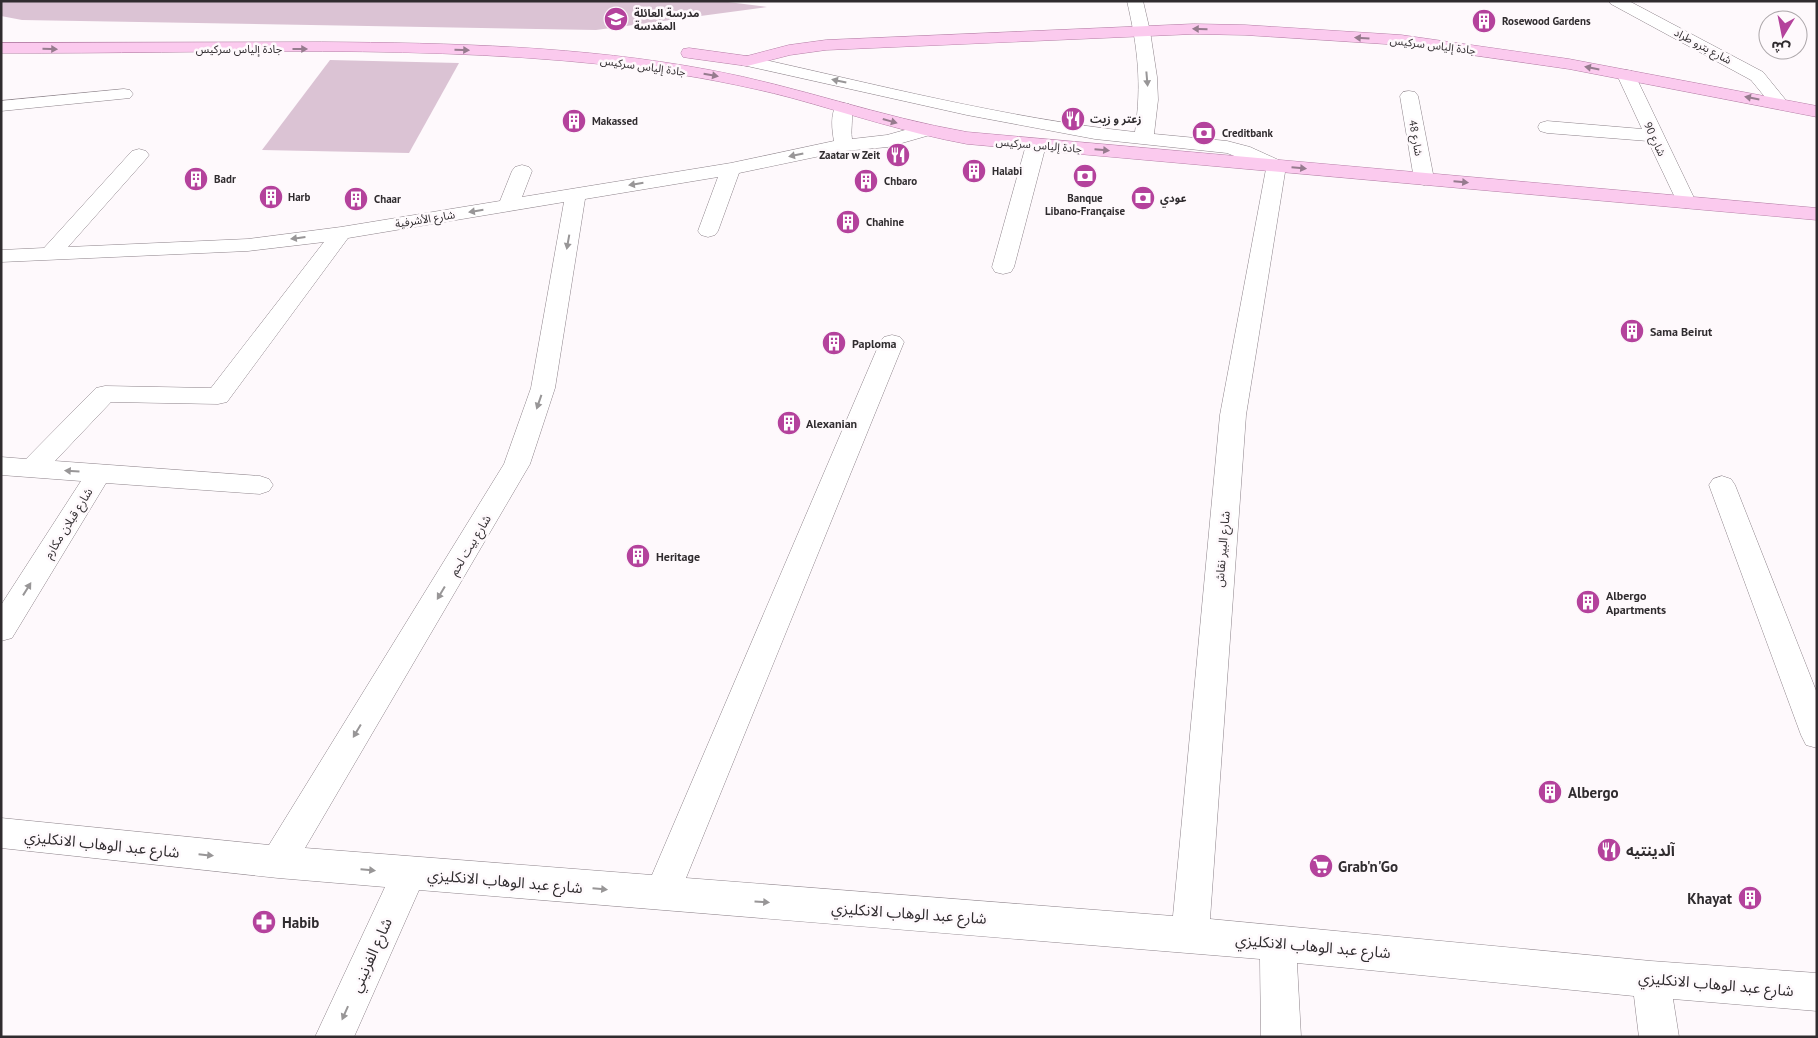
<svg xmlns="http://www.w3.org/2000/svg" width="1818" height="1038" font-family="'PT Sans','Noto Sans Arabic',sans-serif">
  <rect width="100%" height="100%" fill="#fef9fc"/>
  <g fill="#dbc3d4">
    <polygon points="1,1 720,1 767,7 596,30 22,20 1,16"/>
    <polygon points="330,60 459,63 409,153 262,150"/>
  </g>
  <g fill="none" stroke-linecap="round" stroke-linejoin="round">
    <g stroke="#8d838a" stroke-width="1">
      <g id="minor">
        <path d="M1127,1h16l7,30 7,46 1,23 -4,34 73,7 23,6 33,15 3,4 -40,249 -36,504 441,42 166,12v38l-144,-12 6,38h-40l-5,-41 -337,-33 4,74h-40l-1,-78 -841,-69 -65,147h-39l70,-150 -107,-9 -277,-30v-30l268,27 235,-381 27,-76 33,-186 -216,36 -121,164 -9,2 -107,-2 -56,59 205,15 9,3 4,6 -4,6 -9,3 -154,-11 -94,155 -11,3v-36l80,-124 -80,-6v-18l25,2 70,-71 9,-2 106,2 113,-146 -76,9 -247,11v-12l43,-2 88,-97 7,-2 7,2 3,4 -3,4 -78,88 180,-8 93,-12 159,-26 12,-30 3,-4 7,-2 7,2 3,4 -10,26 209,-34 103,-22c-2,-11 -4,-27 3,-37l6,-1 6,1c6,8 1,24 3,35l35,-4 36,-10 7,2 2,4 -2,4 -42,12 -44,4 -105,22 -21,58 -3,4 -7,2 -7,-2 -3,-4 20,-54 -133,22 -30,189 -25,76 -225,384 347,27 228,-533 4,-5 8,-2 8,2 4,5 -218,536 487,38 47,-501 46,-246 -39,-16 -132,-14 -128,-24 -220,-49 -6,-1 -3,-4 3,-4 6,-1c128,28 257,62 388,76 7,-48 3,-84 -8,-131z"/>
        <polygon points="1609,1 1629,1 1763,72 1789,104 1786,108 1780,109 1774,108 1751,80 1611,4"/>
        <polygon points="1626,70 1632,71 1635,75 1696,202 1693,206 1686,208 1679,206 1648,141 1547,133 1540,131 1538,127 1540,123 1547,121 1642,129 1617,75 1620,71"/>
        <polygon points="124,89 130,90 133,94 130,98 1,111 1,101"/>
        <polygon points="1409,91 1415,92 1418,96 1434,179 1431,183 1424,185 1417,183 1414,179 1400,96 1403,92"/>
        <polygon points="1036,139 1043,141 1046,145 1014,267 1011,272 1003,274 995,272 992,267 1026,145 1029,141"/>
        <polygon points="1722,476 1731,479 1735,485 1817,693 1817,748 1806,745 1801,735 1709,485 1713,479"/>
      </g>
    </g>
    <g stroke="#b37ca4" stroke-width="1">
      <g id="major">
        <polygon points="1194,24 1245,25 1401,35 1569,59 1817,106 1817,117 1569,69 1401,45 1245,35 1194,34 826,50 790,55 747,66 689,58 683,57 681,53 683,49 689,48 747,56 789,45 826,40"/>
        <path d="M322,42c130,1 260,4 388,28 87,16 170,47 257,62l850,76v12l-850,-76c-60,-11 -117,-30 -175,-46 -49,-13 -99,-22 -149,-29 -213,-27 -428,-15 -642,-16v-10z"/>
      </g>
    </g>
    <use href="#minor" fill="#fff" fill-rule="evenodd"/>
    <use href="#major" fill="#fbcaee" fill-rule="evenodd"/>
  </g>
  <defs><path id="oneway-solid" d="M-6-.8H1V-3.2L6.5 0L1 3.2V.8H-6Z" transform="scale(1.25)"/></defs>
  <g fill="#967b8e">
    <use href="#oneway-solid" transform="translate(1200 29) rotate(-179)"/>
    <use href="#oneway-solid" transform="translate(1362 38) rotate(-176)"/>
    <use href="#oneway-solid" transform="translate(50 49) rotate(1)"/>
    <use href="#oneway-solid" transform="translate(300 49)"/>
    <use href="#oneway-solid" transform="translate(462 50) rotate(2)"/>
    <use href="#oneway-solid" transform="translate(1592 68) rotate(-169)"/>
    <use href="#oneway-solid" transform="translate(711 75) rotate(10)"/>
    <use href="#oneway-solid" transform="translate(1752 98) rotate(-169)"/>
    <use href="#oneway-solid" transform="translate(890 121) rotate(16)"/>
    <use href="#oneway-solid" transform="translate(1102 150) rotate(5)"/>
    <use href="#oneway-solid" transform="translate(1299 168) rotate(5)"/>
    <use href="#oneway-solid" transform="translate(1461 182) rotate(5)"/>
  </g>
  <g fill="#989697">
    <use href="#oneway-solid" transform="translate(1147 79) rotate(85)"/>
    <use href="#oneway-solid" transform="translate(839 81) rotate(-168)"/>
    <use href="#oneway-solid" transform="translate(796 155) rotate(168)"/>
    <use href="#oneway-solid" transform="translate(636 184) rotate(171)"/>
    <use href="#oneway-solid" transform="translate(476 211) rotate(171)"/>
    <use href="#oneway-solid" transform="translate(298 238) rotate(173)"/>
    <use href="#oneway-solid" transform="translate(568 242) rotate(100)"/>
    <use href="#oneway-solid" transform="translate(539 402) rotate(109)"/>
    <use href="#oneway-solid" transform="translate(72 471) rotate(-176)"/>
    <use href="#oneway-solid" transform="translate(27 589) rotate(-58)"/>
    <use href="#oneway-solid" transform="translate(441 593) rotate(121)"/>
    <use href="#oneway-solid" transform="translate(357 731) rotate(121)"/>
    <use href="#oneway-solid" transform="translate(206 855) rotate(6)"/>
    <use href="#oneway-solid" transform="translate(368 870) rotate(5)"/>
    <use href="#oneway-solid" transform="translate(600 889) rotate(5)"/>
    <use href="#oneway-solid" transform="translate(762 902) rotate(4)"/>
    <use href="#oneway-solid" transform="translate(345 1013) rotate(114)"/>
  </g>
  <defs>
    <g id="school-disc" transform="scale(1.25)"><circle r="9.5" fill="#b4429c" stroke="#fef9fc"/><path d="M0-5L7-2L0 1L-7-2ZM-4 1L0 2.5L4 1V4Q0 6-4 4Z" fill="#fff"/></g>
    <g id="building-disc" transform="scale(1.25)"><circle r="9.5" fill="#b4429c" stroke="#fef9fc"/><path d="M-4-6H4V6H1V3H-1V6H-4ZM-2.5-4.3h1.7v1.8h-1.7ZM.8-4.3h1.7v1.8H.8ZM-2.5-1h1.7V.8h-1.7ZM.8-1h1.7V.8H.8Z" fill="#fff"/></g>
    <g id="restaurant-disc" transform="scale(1.25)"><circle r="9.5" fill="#b4429c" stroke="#fef9fc"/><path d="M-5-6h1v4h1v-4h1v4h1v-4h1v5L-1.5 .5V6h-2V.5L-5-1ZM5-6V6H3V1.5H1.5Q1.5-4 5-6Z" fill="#fff"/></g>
    <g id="bank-disc" transform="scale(1.25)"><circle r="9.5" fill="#b4429c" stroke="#fef9fc"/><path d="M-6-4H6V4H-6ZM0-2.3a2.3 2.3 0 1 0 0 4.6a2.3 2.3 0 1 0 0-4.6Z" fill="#fff"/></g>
    <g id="supermarket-disc" transform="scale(1.25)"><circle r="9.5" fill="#b4429c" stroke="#fef9fc"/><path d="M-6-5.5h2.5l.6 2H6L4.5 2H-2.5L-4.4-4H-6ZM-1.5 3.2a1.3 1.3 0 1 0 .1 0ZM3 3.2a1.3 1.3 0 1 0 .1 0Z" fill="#fff"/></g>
    <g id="pharmacy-disc" transform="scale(1.25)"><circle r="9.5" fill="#b4429c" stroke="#fef9fc"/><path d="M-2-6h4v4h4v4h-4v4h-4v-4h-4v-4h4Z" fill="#fff"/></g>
  </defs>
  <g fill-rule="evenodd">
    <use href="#school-disc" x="616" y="19"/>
    <use href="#building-disc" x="1484" y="21"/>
    <use href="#restaurant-disc" x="1073" y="119"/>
    <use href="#building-disc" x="574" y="121"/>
    <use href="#bank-disc" x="1204" y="133"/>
    <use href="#restaurant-disc" x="898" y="155"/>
    <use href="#building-disc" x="974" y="171"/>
    <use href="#bank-disc" x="1085" y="176"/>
    <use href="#building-disc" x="196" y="179"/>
    <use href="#building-disc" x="866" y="181"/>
    <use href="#building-disc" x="271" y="197"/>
    <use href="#bank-disc" x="1143" y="198"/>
    <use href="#building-disc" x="356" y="199"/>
    <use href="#building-disc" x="848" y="222"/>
    <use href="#building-disc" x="1632" y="331"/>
    <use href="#building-disc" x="834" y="343"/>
    <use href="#building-disc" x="789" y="423"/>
    <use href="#building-disc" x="638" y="556"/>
    <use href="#building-disc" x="1588" y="602"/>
    <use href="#building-disc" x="1550" y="792"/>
    <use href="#restaurant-disc" x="1609" y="850"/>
    <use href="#supermarket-disc" x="1321" y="866"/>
    <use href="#building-disc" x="1750" y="898"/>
    <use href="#pharmacy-disc" x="264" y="922"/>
  </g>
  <g text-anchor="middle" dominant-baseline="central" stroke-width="5" stroke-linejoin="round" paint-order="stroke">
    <g font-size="11" font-weight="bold" fill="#302c2f" stroke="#fef9fc" text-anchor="start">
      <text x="634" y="13">مدرسة العائلة<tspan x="634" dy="13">المقدسة</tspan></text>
      <text x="1502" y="21">Rosewood Gardens</text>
      <text x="1090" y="119">زعتر و زيت</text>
      <text x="592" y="121">Makassed</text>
      <text x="1222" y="133">Creditbank</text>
      <text x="880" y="155" text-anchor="end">Zaatar w Zeit</text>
      <text x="992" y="171">Halabi</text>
      <text x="214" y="179">Badr</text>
      <text x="884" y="181">Chbaro</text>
      <text x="288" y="197">Harb</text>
      <text x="1085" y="198" text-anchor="middle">Banque<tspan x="1085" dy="13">Libano-Française</tspan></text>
      <text x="1160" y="198">عودي</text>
      <text x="374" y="199">Chaar</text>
      <text x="866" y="222">Chahine</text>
    </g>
    <g font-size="11" fill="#302c2f" stroke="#fef9fc">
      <text transform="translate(1433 45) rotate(7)">جادة إلياس سركيس</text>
      <text transform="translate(1703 46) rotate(28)">شارع بترو طراد</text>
      <text x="239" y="49">جادة إلياس سركيس</text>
      <text transform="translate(643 66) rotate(8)">جادة إلياس سركيس</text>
      <text transform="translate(1416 138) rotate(80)">شارع 48</text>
      <text transform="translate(1655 139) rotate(65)">شارع 90</text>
      <text transform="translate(1039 145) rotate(5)">جادة إلياس سركيس</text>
      <text transform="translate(425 219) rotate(-9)">شارع الأشرفية</text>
    </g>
    <g font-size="12" font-weight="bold" fill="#302c2f" stroke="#fef9fc" text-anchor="start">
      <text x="1650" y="331">Sama Beirut</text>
      <text x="852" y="343">Paploma</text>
      <text x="806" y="423">Alexanian</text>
      <text x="656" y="556">Heritage</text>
      <text x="1606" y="595">Albergo<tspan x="1606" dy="14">Apartments</tspan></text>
    </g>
    <g font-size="12" fill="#302c2f" stroke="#fef9fc">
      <text transform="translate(68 523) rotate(-58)">شارع قبلان مكارم</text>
      <text transform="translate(470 545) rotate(-59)">شارع بيت لحم</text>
      <text transform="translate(1222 549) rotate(-85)">شارع البير نقاش</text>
    </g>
    <g font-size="15" font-weight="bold" fill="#302c2f" stroke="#fef9fc" text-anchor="start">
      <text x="1568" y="792">Albergo</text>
      <text x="1626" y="850">آلدينتيه</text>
      <text x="1338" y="866">Grab'n'Go</text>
      <text x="1732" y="898" text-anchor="end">Khayat</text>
      <text x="282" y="922">Habib</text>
    </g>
    <g font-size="15" fill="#302c2f" stroke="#fef9fc">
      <text transform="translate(102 844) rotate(6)">شارع عبد الوهاب الانكليزي</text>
      <text transform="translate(505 881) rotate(5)">شارع عبد الوهاب الانكليزي</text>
      <text transform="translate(909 913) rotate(4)">شارع عبد الوهاب الانكليزي</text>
      <text transform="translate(1313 946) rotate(5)">شارع عبد الوهاب الانكليزي</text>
      <text transform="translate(371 955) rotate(-66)">شارع الفرنيني</text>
      <text transform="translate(1716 984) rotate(5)">شارع عبد الوهاب الانكليزي</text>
    </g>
  </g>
  <rect width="1818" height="1038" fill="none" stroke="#302c2f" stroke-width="5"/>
  <g transform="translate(1783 35) rotate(190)"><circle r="24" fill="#fef9fc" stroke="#aca7aa"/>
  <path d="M0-4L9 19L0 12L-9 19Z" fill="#b4429c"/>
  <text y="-8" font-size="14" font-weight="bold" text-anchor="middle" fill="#302c2f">ش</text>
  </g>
</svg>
